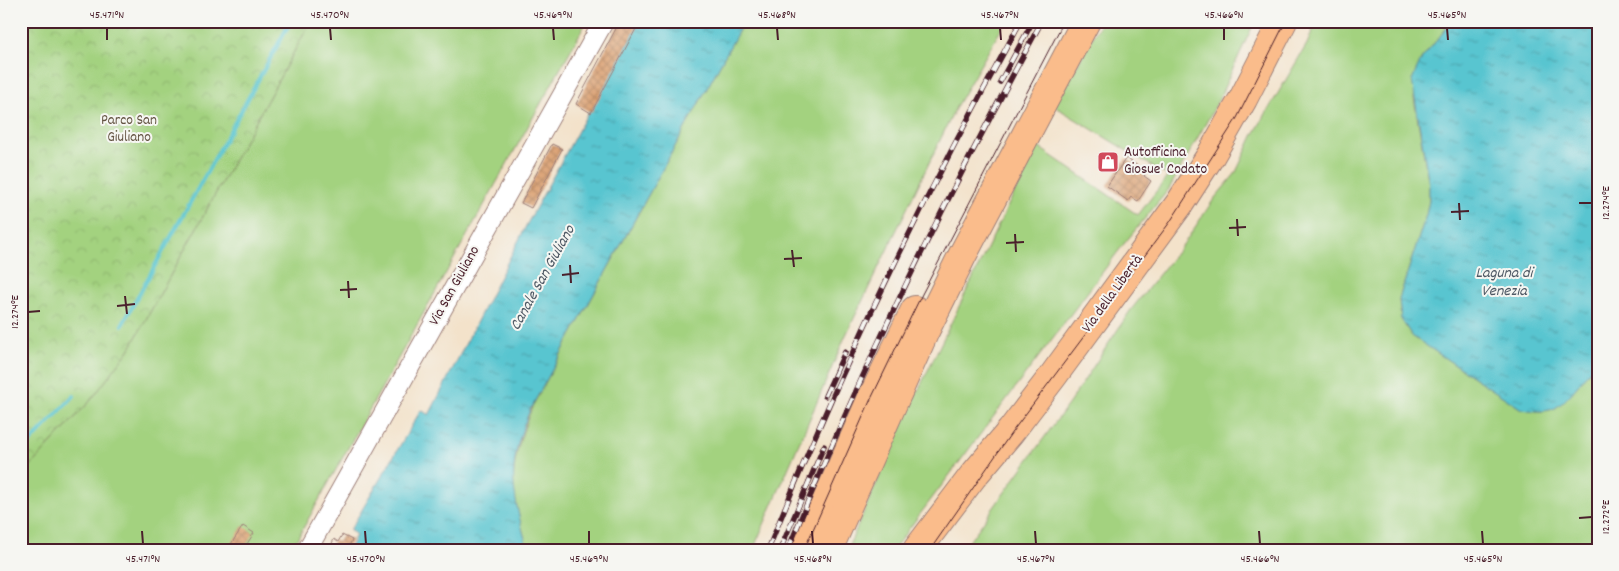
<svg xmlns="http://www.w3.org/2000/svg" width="1619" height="571" font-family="Dekko,sans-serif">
  <defs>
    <pattern id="park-crowns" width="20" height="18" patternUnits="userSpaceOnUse" patternTransform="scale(1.25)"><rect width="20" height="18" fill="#a3d27f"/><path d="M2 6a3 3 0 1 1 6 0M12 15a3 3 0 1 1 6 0" fill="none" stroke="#8eb46e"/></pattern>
    <pattern id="water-ripples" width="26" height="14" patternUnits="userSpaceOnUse" patternTransform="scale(1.25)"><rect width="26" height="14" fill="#58c5d0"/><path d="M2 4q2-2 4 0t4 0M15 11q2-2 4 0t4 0" fill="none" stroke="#4b9fa9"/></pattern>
    <pattern id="building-cross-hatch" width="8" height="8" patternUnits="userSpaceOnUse" patternTransform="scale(1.25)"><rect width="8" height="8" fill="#d99a67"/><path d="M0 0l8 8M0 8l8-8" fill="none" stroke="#b27d55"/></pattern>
  </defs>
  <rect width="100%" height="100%" fill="#f6f6f2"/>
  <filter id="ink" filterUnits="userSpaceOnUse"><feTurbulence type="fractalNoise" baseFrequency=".02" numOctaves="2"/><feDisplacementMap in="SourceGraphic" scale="10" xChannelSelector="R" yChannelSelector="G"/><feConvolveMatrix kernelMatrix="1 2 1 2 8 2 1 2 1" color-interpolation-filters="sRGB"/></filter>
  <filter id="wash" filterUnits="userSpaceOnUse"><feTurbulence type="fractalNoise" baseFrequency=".0096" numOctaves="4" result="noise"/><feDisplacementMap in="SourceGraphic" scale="20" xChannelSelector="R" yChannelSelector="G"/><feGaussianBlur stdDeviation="1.12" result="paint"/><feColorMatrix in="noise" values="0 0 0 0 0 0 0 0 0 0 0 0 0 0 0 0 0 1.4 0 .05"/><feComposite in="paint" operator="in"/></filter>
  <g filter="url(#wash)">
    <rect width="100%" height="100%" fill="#f3e2ca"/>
    <g fill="#a3d27f" stroke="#767855">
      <polygon points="311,21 587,21 291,550 21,550 21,476 91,400 129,350"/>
      <path d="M744,21h262l-49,84 -112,232 -92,213h-225c-5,-19 -11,-38 -14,-58 -3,-31 8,-59 19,-87z"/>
      <polygon points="1102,21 1255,21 1216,105 1169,189 1123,245 893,550 847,550 913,401 1037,146 1138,215 1168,176 1054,106"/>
      <path d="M1317,21h135l-31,39 -7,38 15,87v16l-3,14 -27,84 2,20 11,17 108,72c11,3 25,5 35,0 13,-7 32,-35 43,-48v190h-635l107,-148 60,-91 55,-69 29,-43 21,-25 19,-40 53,-90z"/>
    </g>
    <polygon fill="url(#park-crowns)" stroke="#767855" points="21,21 311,21 129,350 91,400 21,476"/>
    <g fill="url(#water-ripples)" stroke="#51727e">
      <path d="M638,21h106l-214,389c-11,26 -20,54 -15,83 2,19 8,38 13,57h-179l7,-15 -6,-5 71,-120 8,5 98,-191z"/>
      <path d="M1452,21h146v339c-11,13 -30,41 -43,48 -10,5 -24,3 -35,0l-108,-72 -11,-17 -2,-20 27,-84 3,-14v-16l-17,-105 9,-20z"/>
    </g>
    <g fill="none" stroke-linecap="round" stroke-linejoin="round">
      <g stroke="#58c5d0" stroke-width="4">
        <polyline points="122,325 291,21"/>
        <polyline points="21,452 74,396"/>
      </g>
    </g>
    <g id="blocks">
      <g fill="url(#building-cross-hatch)">
        <polygon points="620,21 626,21 637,27 591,113 576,104"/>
        <polygon points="552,144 562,149 531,208 521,203"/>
        <polygon points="1126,158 1147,172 1144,176 1151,181 1138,201 1131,197 1128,201 1107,186"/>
        <polygon points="243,526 254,533 243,550 227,550"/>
        <polygon points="342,535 352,540 347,550 329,550 334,539 338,542"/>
      </g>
    </g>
  </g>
  <g filter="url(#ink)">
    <use href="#blocks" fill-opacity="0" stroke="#9e807a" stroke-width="1"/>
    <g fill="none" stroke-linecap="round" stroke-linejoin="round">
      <g stroke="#9e807a" stroke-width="21">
        <polyline id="minor" points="307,550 604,21"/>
      </g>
      <g stroke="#9e807a" stroke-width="30">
        <g id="highway">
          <polyline points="805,550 871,400 915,310"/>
          <polyline points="828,550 925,331 962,256 1086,21"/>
          <polyline points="917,550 973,476 1011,431 1053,376 1180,203 1211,155 1243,99 1283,21"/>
        </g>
      </g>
      <use href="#minor" stroke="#fff" stroke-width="19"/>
      <use href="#highway" stroke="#fabc8b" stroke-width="28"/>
      <g stroke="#4a1f2b" stroke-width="1">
        <polyline points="804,550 870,401 922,294 1064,21"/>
        <polyline points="930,550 1012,432 1170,222 1237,118 1286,21"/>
      </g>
      <g stroke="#4a1f2b" stroke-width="5.5">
        <g id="rail">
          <polyline points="1000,82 1033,21"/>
          <polyline points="825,396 845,352"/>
          <path d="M768,550c72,-182 158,-358 253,-529"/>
          <polyline points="780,550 824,446"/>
          <path d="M788,550c73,-182 160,-357 254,-529"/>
        </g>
      </g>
      <use href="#rail" stroke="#f6f6f2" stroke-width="4" stroke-dasharray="11" stroke-linecap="butt"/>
    </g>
  </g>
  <path fill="none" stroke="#4a1f2b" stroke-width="2" d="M107,28v12M330,28l1,12M553,28l1,12M777,28l1,12M1000,28l1,12M1224,28v12M1447,28l1,12M1459,203l1,17M1579,203h13M1451,212l18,-1M1237,219l1,17M1229,228l17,-1M1015,234l1,18M1006,243l18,-1M792,250l2,17M784,259l18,-1M570,265l1,18M562,275l17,-2M348,281l1,17M340,290l17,-1M125,296l2,18M117,306l18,-2M28,312l12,-1M1579,518l13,-1M142,531l1,13M365,531l1,13M589,531v13M812,531l1,13M1035,531l1,13M1259,531l1,13M1482,531l1,13"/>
  <defs>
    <g id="shop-square" transform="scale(1.125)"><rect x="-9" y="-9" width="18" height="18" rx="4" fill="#d1495b" stroke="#f6f6f2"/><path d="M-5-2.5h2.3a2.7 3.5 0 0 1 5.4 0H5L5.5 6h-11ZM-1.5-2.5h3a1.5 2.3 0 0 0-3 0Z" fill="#fff"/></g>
  </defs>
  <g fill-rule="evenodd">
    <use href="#shop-square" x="1108" y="162"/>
  </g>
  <g text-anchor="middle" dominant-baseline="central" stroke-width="4" stroke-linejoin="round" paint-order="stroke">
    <g font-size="15" fill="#655544" stroke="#f6f6f2">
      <text x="129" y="121">Parco San<tspan x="129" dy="17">Giuliano</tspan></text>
    </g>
    <g font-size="15" fill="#4a1f2b" stroke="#f6f6f2" text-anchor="start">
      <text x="1124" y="153">Autofficina<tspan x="1124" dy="17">Giosue' Codato</tspan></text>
    </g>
    <g font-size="15" fill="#4a1f2b" stroke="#f6f6f2">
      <text transform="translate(455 286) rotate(-61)">Via San Giuliano</text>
      <text transform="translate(1113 294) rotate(-54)">Via della Libertà</text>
    </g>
    <g font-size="16" font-style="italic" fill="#4f5965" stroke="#f6f6f2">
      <text x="1504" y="273">Laguna di<tspan x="1504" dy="18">Venezia</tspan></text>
      <text transform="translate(543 278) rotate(-61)">Canale San Giuliano</text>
    </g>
  </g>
  <rect width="1619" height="571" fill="none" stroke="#f6f6f2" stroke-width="55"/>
  <rect x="28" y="28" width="1564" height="516" fill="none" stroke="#4a1f2b" stroke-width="2"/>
  <g font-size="12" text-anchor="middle" fill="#4a1f2b">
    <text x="107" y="18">45.471°N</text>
    <text x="330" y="18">45.470°N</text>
    <text x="553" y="18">45.469°N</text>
    <text x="777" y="18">45.468°N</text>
    <text x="1000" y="18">45.467°N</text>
    <text x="1224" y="18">45.466°N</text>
    <text x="1447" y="18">45.465°N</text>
    <text transform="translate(1605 203) rotate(-90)" y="4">12.274°E</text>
    <text transform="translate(14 312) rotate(-90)" y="4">12.274°E</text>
    <text transform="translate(1605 517) rotate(-90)" y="4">12.272°E</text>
    <text x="143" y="562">45.471°N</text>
    <text x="366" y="562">45.470°N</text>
    <text x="589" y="562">45.469°N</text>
    <text x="813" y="562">45.468°N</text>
    <text x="1036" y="562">45.467°N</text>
    <text x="1260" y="562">45.466°N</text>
    <text x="1483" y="562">45.465°N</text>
  </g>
</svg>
